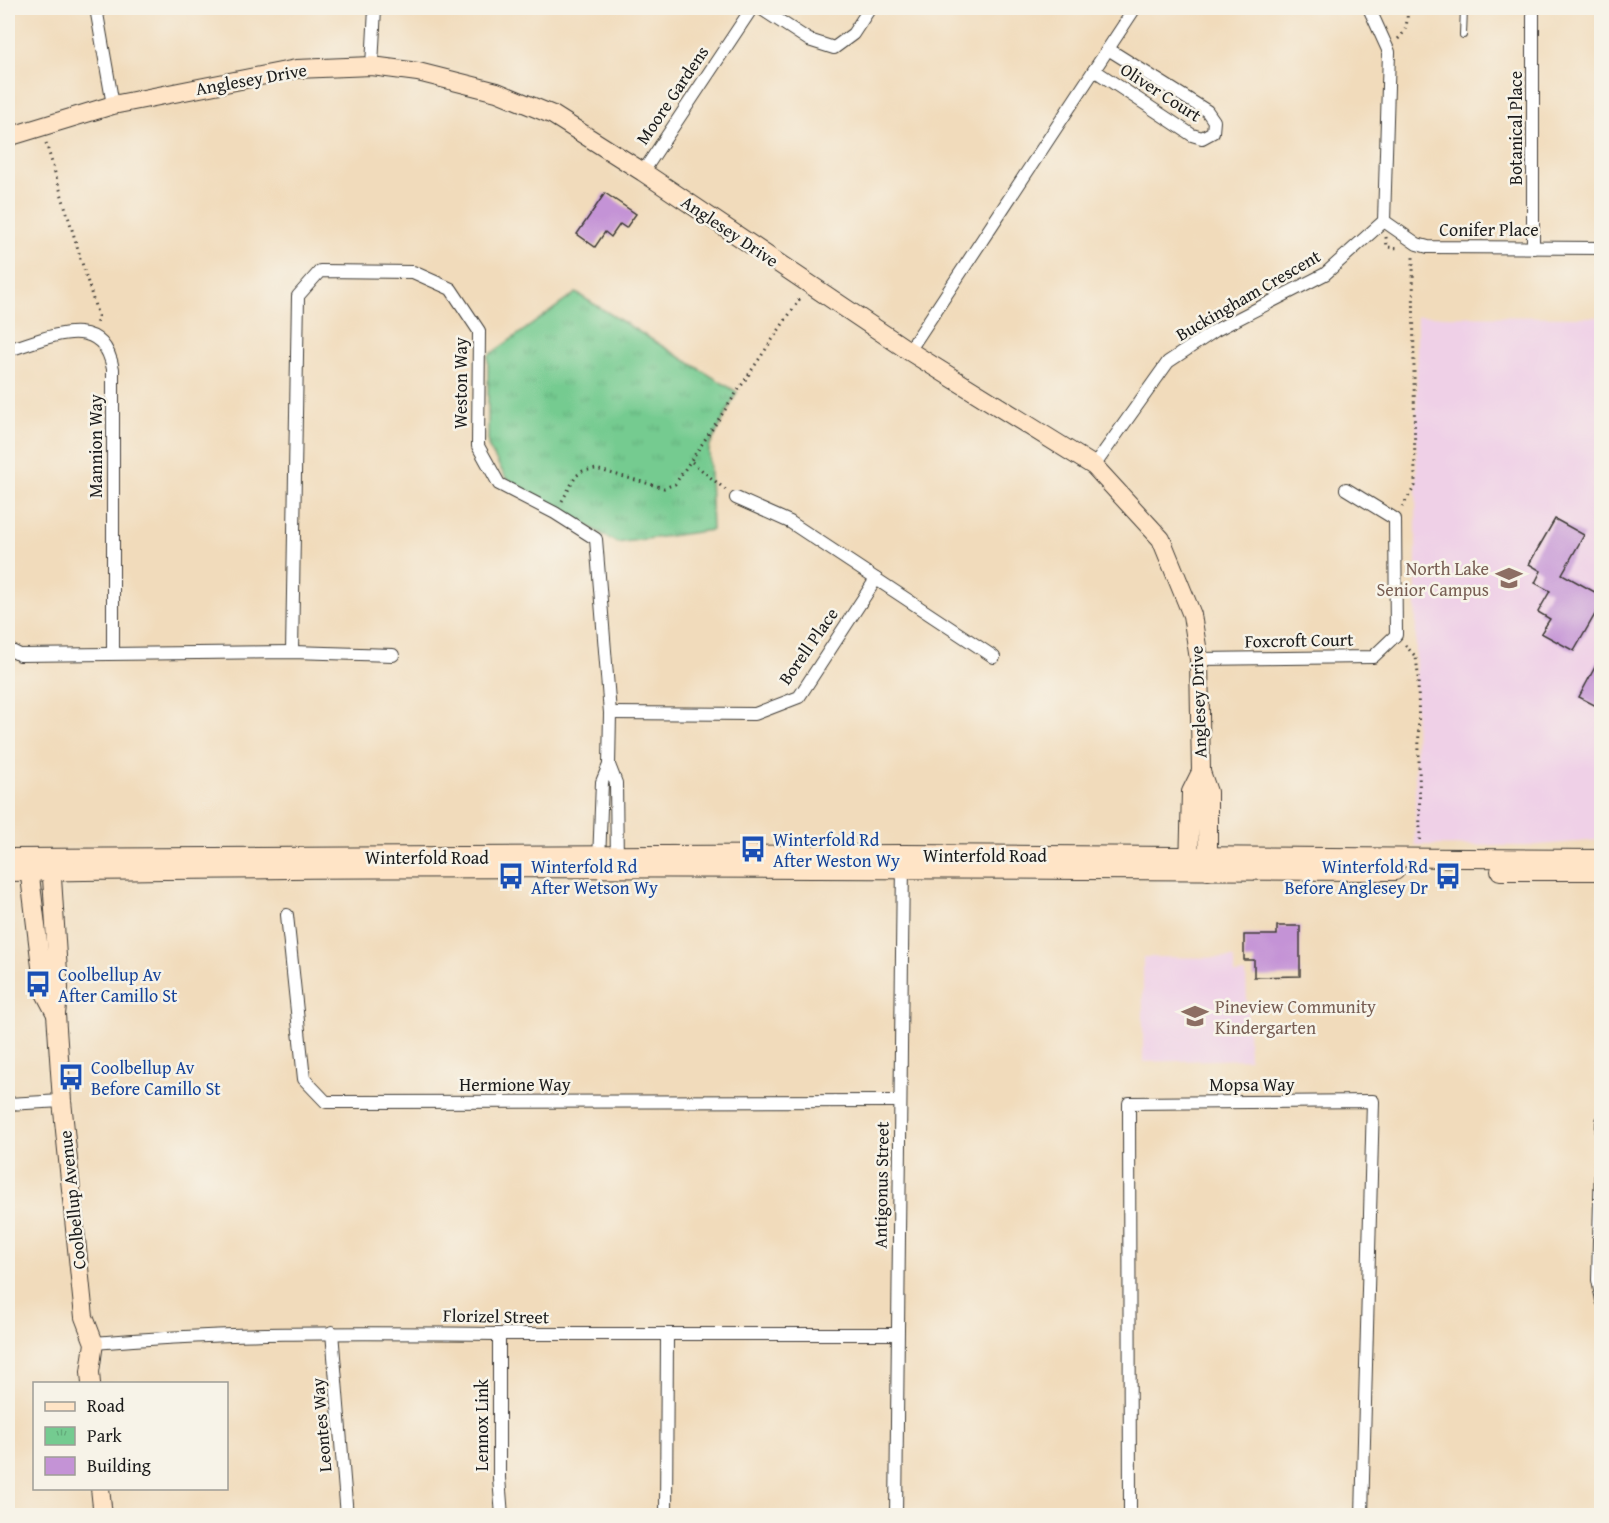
<svg xmlns="http://www.w3.org/2000/svg" width="1609" height="1523" font-family="'Gentium Book Plus',serif">
  <defs>
    <pattern id="park-tufts" width="24" height="20" patternUnits="userSpaceOnUse" patternTransform="scale(1.5)"><rect width="24" height="20" fill="#74cb90"/><path d="M3 7l-1-3M5 7V3M7 7l1-3M15 17l-1-3M17 17v-4M19 17l1-3" fill="none" stroke="#64ae7c"/></pattern>
  </defs>
  <rect width="100%" height="100%" fill="#f7f3e8"/>
  <filter id="ink" filterUnits="userSpaceOnUse"><feTurbulence type="fractalNoise" baseFrequency=".0167" numOctaves="2"/><feDisplacementMap in="SourceGraphic" scale="12" xChannelSelector="R" yChannelSelector="G"/><feConvolveMatrix kernelMatrix="1 2 1 2 8 2 1 2 1" color-interpolation-filters="sRGB"/></filter>
  <filter id="wash" filterUnits="userSpaceOnUse"><feTurbulence type="fractalNoise" baseFrequency=".008" numOctaves="4" result="noise"/><feDisplacementMap in="SourceGraphic" scale="24" xChannelSelector="R" yChannelSelector="G"/><feGaussianBlur stdDeviation="1.35" result="paint"/><feColorMatrix in="noise" values="0 0 0 0 0 0 0 0 0 0 0 0 0 0 0 0 0 1.4 0 .05"/><feComposite in="paint" operator="in"/></filter>
  <g filter="url(#wash)">
    <rect width="100%" height="100%" fill="#f1dbbb"/>
    <g fill="#efd0e7">
      <polygon points="1417,316 1601,317 1601,840 1526,846 1415,845"/>
      <polygon points="1143,957 1234,958 1234,974 1246,973 1249,1059 1143,1062"/>
    </g>
    <polygon fill="url(#park-tufts)" stroke="#487456" stroke-width="1.5" points="576,293 737,392 709,448 712,530 617,543 506,478 488,446 488,356"/>
    <g id="blocks">
      <g fill="#c493d6">
        <polygon points="605,193 636,214 626,228 620,224 611,237 605,232 595,247 577,234"/>
        <polygon points="1555,519 1584,535 1562,574 1602,596 1602,602 1574,651 1541,633 1550,619 1538,612 1550,591 1535,583 1541,571 1529,564"/>
        <polygon points="1602,654 1602,709 1579,697"/>
        <polygon points="1277,926 1300,926 1300,976 1254,977 1254,960 1244,960 1244,935 1277,935"/>
      </g>
    </g>
  </g>
  <g filter="url(#ink)">
    <use href="#blocks" fill-opacity="0" stroke="#3c3934" stroke-width="1.5"/>
    <g fill="none" stroke-linecap="round" stroke-linejoin="round">
      <g stroke="#3c3934" stroke-width="8">
        <polyline id="lane" points="1463,35 1464,8"/>
      </g>
      <g stroke="#3c3934" stroke-width="14">
        <g id="street">
          <polyline points="96,8 113,105"/>
          <polyline points="760,8 809,40 834,48 853,34 870,8"/>
          <polyline points="372,66 375,8"/>
          <polyline points="1094,70 1192,135 1202,138 1213,132 1214,121 1207,111 1108,49"/>
          <polyline points="643,172 752,8"/>
          <polyline points="1384,221 1417,244 1428,247 1602,248"/>
          <polyline points="1533,248 1533,8"/>
          <path d="M8,350c39,-11 94,-41 105,19v284"/>
          <polyline points="909,351 1135,8"/>
          <polyline points="1094,466 1168,362 1216,330 1325,274 1384,221 1389,52 1369,8"/>
          <polyline points="736,498 790,522 994,657"/>
          <polyline points="8,649 20,655 292,652 393,655"/>
          <polyline points="292,652 298,296 320,271 413,272 451,289 479,331 478,446 499,484 555,513 596,539 610,713 609,765 602,782 599,861"/>
          <polyline points="1199,659 1373,657 1396,635 1395,519 1346,489"/>
          <polyline points="610,713 755,714 799,697 876,579"/>
          <polyline points="609,765 616,783 617,862"/>
          <polyline points="287,915 304,1079 326,1102 900,1101"/>
          <polyline points="8,1104 62,1101"/>
          <polyline points="1602,1121 1598,1280 1602,1301"/>
          <polyline points="332,1332 347,1516"/>
          <polyline points="499,1334 499,1478 502,1516"/>
          <path d="M94,1343c136,-12 272,-10 408,-9 132,1 264,1 395,0"/>
          <polyline points="666,1516 667,1335"/>
          <polyline points="896,1516 903,861"/>
          <polyline points="1130,1516 1129,1103 1373,1101 1362,1516"/>
        </g>
      </g>
      <g stroke="#3c3934" stroke-width="20">
        <g id="secondary">
          <polyline points="8,137 113,105 296,69 372,66 418,72 497,92 553,115 643,172 909,351 1094,466 1161,539 1192,615 1199,659 1201,772 1208,792 1208,871"/>
          <polyline points="8,858 903,854 1602,859"/>
          <polyline points="28,860 44,991 56,1014"/>
          <polyline points="51,862 59,988 56,1014 62,1101 84,1317 94,1343 90,1372 91,1384"/>
          <polyline points="1189,867 1191,792 1201,772"/>
          <polyline points="1500,871 1602,871"/>
          <path d="M8,872c462,-7 924,-2 1387,-1"/>
          <polyline points="100,1488 103,1516"/>
        </g>
      </g>
      <g stroke="#3c3934" stroke-width="3" stroke-dasharray="1.5 4.5" stroke-linecap="butt">
        <path d="M1398,39c9,-8 10,-20 9,-31"/>
        <polyline points="46,143 98,316 96,326"/>
        <polyline points="1386,237 1387,247 1398,248"/>
        <polyline points="692,462 727,491"/>
        <polyline points="562,501 576,476 583,471 596,469 664,488 675,484 799,300 799,295"/>
        <polyline points="1402,507 1415,486 1413,257"/>
        <polyline points="1405,645 1416,657 1418,674 1420,841"/>
      </g>
      <use href="#lane" stroke="#fff" stroke-width="6"/>
      <use href="#street" stroke="#fff" stroke-width="12"/>
      <use href="#secondary" stroke="#ffe4c6" stroke-width="18"/>
    </g>
  </g>
  <defs>
    <g id="school-bare" transform="scale(2.07)"><path d="M0-5L7-2L0 1L-7-2ZM-4 1L0 2.5L4 1V4Q0 6-4 4Z" fill="#8d6e63" stroke="#f7f3e8" stroke-width="2.5" paint-order="stroke"/></g>
    <g id="bus-bare" transform="scale(2.07)"><path d="M-5-6H5V4H4V6H2V4H-2V6H-4V4H-5ZM-3.5-4V0h7V-4ZM-3.5 1.2v1.5H-2V1.2ZM2 1.2v1.5H3.5V1.2Z" fill="#1a4fb4" stroke="#f7f3e8" stroke-width="2.5" paint-order="stroke"/></g>
  </defs>
  <g fill-rule="evenodd">
    <use href="#school-bare" x="1509" y="578"/>
    <use href="#bus-bare" x="753" y="849"/>
    <use href="#bus-bare" x="511" y="876"/>
    <use href="#bus-bare" x="1448" y="876"/>
    <use href="#bus-bare" x="38" y="984"/>
    <use href="#school-bare" x="1195" y="1016"/>
    <use href="#bus-bare" x="71" y="1077"/>
  </g>
  <g text-anchor="middle" dominant-baseline="central" stroke-width="5" stroke-linejoin="round" paint-order="stroke">
    <g font-size="18" fill="#1c1c1c" stroke="#f7f3e8">
      <text transform="translate(251 79) rotate(-10)">Anglesey Drive</text>
      <text transform="translate(1161 92) rotate(33)">Oliver Court</text>
      <text transform="translate(672 95) rotate(-56)">Moore Gardens</text>
      <text transform="translate(1515 128) rotate(-90)">Botanical Place</text>
      <text x="1489" y="229">Conifer Place</text>
      <text transform="translate(730 231) rotate(34)">Anglesey Drive</text>
      <text transform="translate(1248 295) rotate(-30)">Buckingham Crescent</text>
      <text transform="translate(460 383) rotate(-90)">Weston Way</text>
      <text transform="translate(95 446) rotate(-90)">Mannion Way</text>
      <text transform="translate(1299 640) rotate(-1)">Foxcroft Court</text>
      <text transform="translate(808 646) rotate(-55)">Borell Place</text>
      <text transform="translate(1198 702) rotate(-92)">Anglesey Drive</text>
      <text x="985" y="855">Winterfold Road</text>
      <text x="427" y="857">Winterfold Road</text>
      <text x="515" y="1084">Hermione Way</text>
      <text x="1252" y="1084">Mopsa Way</text>
      <text transform="translate(881 1185) rotate(-89)">Antigonus Street</text>
      <text transform="translate(72 1200) rotate(-96)">Coolbellup Avenue</text>
      <text transform="translate(496 1316) rotate(1)">Florizel Street</text>
      <text transform="translate(321 1425) rotate(-95)">Leontes Way</text>
      <text transform="translate(481 1425) rotate(-90)">Lennox Link</text>
    </g>
    <g font-size="18" fill="#785e54" stroke="#f7f3e8" text-anchor="end">
      <text x="1489" y="568">North Lake<tspan x="1489" dy="21">Senior Campus</tspan></text>
      <text x="1215" y="1006" text-anchor="start">Pineview Community<tspan x="1215" dy="21">Kindergarten</tspan></text>
    </g>
    <g font-size="18" fill="#164399" stroke="#f7f3e8" text-anchor="start">
      <text x="773" y="839">Winterfold Rd<tspan x="773" dy="21">After Weston Wy</tspan></text>
      <text x="531" y="866">Winterfold Rd<tspan x="531" dy="21">After Wetson Wy</tspan></text>
      <text x="1428" y="866" text-anchor="end">Winterfold Rd<tspan x="1428" dy="21">Before Anglesey Dr</tspan></text>
      <text x="58" y="974">Coolbellup Av<tspan x="58" dy="21">After Camillo St</tspan></text>
      <text x="91" y="1067">Coolbellup Av<tspan x="91" dy="21">Before Camillo St</tspan></text>
    </g>
  </g>
  <rect width="1609" height="1523" fill="none" stroke="#f7f3e8" stroke-width="30"/>
  <rect x="33" y="1382" width="195" height="108" fill="#f7f3e8" stroke="#9f9d96" stroke-width="1.5"/>
  <rect x="45" y="1402" width="30" height="9" fill="#ffe4c6" stroke="#9f9d96" stroke-width="1.5"/>
  <text x="87" y="1412" font-size="18" fill="#1c1c1c">Road</text>
  <rect x="45" y="1427" width="30" height="18" fill="url(#park-tufts)" stroke="#9f9d96" stroke-width="1.5"/>
  <text x="87" y="1442" font-size="18" fill="#1c1c1c">Park</text>
  <rect x="45" y="1457" width="30" height="18" fill="#c493d6" stroke="#9f9d96" stroke-width="1.5"/>
  <text x="87" y="1472" font-size="18" fill="#1c1c1c">Building</text>
</svg>
